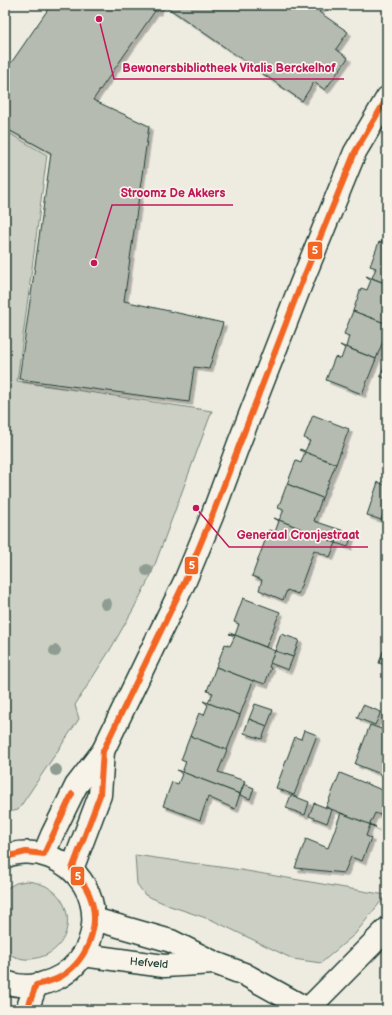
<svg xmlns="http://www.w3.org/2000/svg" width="392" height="1015" font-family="'Balsamiq Sans',sans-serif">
  <defs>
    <filter id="shadow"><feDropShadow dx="3.5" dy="3.5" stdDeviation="0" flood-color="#0004"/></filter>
  </defs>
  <rect width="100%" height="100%" fill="#eeece1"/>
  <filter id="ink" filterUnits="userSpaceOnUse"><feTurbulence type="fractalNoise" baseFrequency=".025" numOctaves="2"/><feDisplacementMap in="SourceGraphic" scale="8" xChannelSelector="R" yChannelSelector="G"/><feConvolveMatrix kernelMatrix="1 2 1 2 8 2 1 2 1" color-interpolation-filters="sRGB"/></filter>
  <g filter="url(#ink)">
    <g fill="#cccfc4" stroke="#76867c">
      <polygon points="5,131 47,155 17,381 212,411 151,575 134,608 110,650 75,705 79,719 18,810 5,813"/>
      <polygon points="135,855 241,870 386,895 355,934 321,963 293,959 212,920 170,906 145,895 137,884"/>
      <path d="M26,881c55,4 54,73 5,78 -9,1 -19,-2 -26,-8v-62l11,-6z"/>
    </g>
    <g fill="#b5bbb0" stroke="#1f3d34" filter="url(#shadow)">
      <polygon points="51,5 147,5 155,11 93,100 149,126 124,301 223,323 209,369 194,367 189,402 19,379 51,153 5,128 5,60 11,63"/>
      <polygon points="147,5 161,5 157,12"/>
      <polygon points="164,5 324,5 319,12 348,32 336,49 348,58 325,90 314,82 302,101"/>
      <polygon points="387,229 387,284 372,278 376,268 370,266 379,242 381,243"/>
      <polygon points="366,276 387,284 387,324 353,311 361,288 367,290 371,280"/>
      <polygon points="353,311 387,324 387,331 376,359 346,347 349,336 344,334"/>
      <polygon points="340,345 376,359 362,394 326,380 335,357 341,359 345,348"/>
      <polygon points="386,362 387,363 387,379 380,376"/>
      <polygon points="313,415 349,429 336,464 299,450 300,449 305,451 310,441 304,438"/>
      <polygon points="305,452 336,464 322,498 287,484 296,461 301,463"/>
      <polygon points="378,482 387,486 387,503 381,520 367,515"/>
      <polygon points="287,484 322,498 314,521 341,530 336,543 279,520 284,510 278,508"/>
      <polygon points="274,518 336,543 330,557 314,550 298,594 287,590 283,600 259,590 262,580 252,576 269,530 275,532 279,521"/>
      <polygon points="341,530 352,534 348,547 336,543"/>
      <polygon points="243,598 280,612 266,647 235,635 239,624 234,622"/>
      <polygon points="230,633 275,651 269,667 271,668 265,684 253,680 253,681 216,667 225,644 230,646 235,636 229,634"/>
      <polygon points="281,634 299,640 293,657 275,651"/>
      <polygon points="275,651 293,657 288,670 270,663"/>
      <polygon points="383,651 387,652 387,666 379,663"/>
      <polygon points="216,667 253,681 240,715 208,703 213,693 207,691"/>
      <polygon points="203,701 240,715 227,750 190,736 199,713 204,715 208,705"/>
      <polygon points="255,704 273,710 267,726 249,719"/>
      <polygon points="363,705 381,712 375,725 357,718"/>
      <polygon points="249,719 267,726 262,739 244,733"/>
      <polygon points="370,725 387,731 386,776 355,764"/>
      <polygon points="304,730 317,735 294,795 276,788 295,737 301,739"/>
      <polygon points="190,736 227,750 218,772 245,781 240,794 182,772 186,762 181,760"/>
      <polygon points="177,770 240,794 235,809 208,797 200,820 163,806 172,782 178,784 182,774"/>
      <polygon points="340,773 387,792 387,798 380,815 375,813 370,824 376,827 326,807"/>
      <polygon points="244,784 254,788 250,799 240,795"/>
      <polygon points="291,795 309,802 305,815 286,808"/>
      <polygon points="314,803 332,810 327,823 309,816"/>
      <polygon points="341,813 376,827 370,825 366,836 371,838 362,861 351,857 344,873 295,868 306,839 328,848"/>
    </g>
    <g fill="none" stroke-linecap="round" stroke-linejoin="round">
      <g stroke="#1f3d34" stroke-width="25">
        <g id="street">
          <polyline points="94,919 171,941 215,963 244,974 309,1010"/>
          <polyline points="83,955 164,966 214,963"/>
          <polyline points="308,1009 387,929"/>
        </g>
      </g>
      <g stroke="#1f3d34" stroke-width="25">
        <g id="secondary">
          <polyline points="44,854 52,835 76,786 103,751 185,581 212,516 239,443 301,284 355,152 387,98"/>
          <path d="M5,857c13,-7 32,-5 45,0 62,24 56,111 -9,127 -11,3 -25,2 -36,-2"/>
          <polyline points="72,869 100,795 103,751"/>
          <polyline points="27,1010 36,985"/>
        </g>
      </g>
      <use href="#street" stroke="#f7f3e8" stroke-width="22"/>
      <use href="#secondary" stroke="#f7f3e8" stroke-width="22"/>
      <g stroke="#f7f3e8" stroke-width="9">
        <g id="bus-1">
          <polyline points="5,857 26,852 44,854 72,794"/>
          <path d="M27,1010l9,-25c9,-2 18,-4 26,-9 26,-17 40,-52 27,-82 -4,-9 -10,-17 -17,-25l28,-74 3,-44 82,-170 27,-65 89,-232 54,-132 32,-54"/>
        </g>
      </g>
      <use href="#bus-1" stroke="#f26522" stroke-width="6"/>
    </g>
    <g fill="#8f9c92">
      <circle cx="147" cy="570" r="6"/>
      <circle cx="106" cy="604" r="6"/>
      <circle cx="55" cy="651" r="6"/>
      <circle cx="56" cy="770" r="6"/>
    </g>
  </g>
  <g text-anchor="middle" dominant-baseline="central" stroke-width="3.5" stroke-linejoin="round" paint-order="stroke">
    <g font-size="11" fill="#1f3d34" stroke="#f7f3e8">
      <text transform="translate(149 963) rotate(5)">Hefveld</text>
    </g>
  </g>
  <path fill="none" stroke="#c2185b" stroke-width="1.5" d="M99 19L114 79H344M94 263L112 205H233M196 508L229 547H368"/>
  <g fill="#c2185b" stroke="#f7f3e8" stroke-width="1.5">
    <circle cx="99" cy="19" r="4"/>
    <circle cx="94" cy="263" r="4"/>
    <circle cx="196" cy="508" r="4"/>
  </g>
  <g font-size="12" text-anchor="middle" font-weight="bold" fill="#c2185b" stroke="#f7f3e8" stroke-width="3.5" stroke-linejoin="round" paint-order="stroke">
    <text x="229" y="72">Bewonersbibliotheek Vitalis Berckelhof</text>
    <text x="173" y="197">Stroomz De Akkers</text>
    <text x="298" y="539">Generaal Cronjestraat</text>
  </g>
  <g stroke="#f7f3e8" stroke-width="1.5">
    <rect x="307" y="241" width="16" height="19" rx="4" fill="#f26522"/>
    <rect x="184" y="556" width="15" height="19" rx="4" fill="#f26522"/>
    <rect x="70" y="866" width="15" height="20" rx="4" fill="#f26522"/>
  </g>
  <g font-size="11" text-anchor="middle" font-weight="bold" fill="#fff">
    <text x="315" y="254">5</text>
    <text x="192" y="569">5</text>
    <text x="78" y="880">5</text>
  </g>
  <rect width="392" height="1015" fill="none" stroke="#f7f3e8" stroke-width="20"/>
  <rect x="10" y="10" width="372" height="995" fill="none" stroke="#1f3d34" stroke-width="1.5" filter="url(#ink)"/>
</svg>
